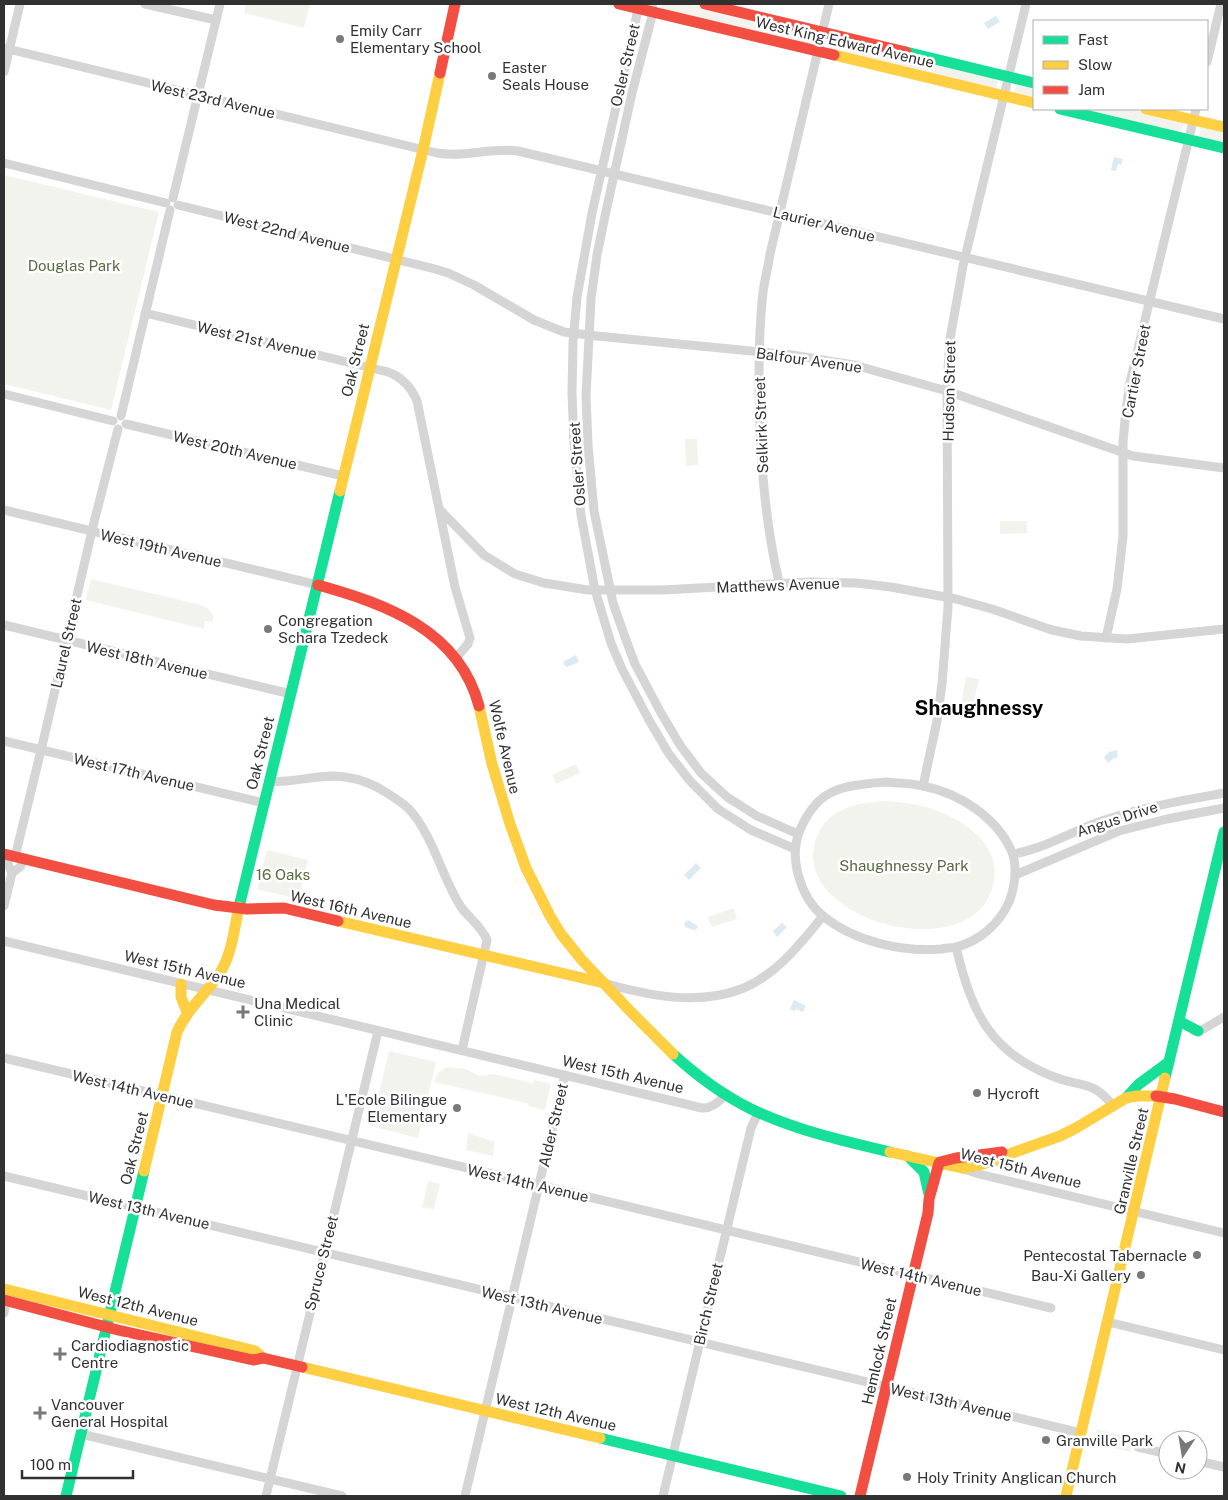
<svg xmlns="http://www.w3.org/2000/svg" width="1228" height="1500" font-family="'Public Sans',sans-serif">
  <rect width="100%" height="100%" fill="#fff"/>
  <g fill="#f1f3ec">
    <polygon points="246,4 310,4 304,28 244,13"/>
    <polygon points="661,4 688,4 811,33 813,35 810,45 661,10"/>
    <polygon points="831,38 999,78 996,89 828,49"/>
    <polygon points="1017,82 1034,86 1034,99 1014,93"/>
    <polygon points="1077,109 1130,109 1184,122 1181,133"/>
    <polygon points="1201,126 1224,132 1224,144 1199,137"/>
    <polygon points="4,175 159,212 111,410 4,384"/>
    <polygon points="685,439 697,439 698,465 686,466"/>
    <polygon points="1000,521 1027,521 1027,533 1000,534"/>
    <polygon points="91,579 201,605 207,608 214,616 212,622 205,621 204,629 86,600"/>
    <polygon points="966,677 979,679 973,705 961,703"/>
    <polygon points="576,764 580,773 556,784 552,775"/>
    <path d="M884,801c13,1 25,2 38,5 38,10 86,39 69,86 -29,77 -213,23 -172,-60 13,-25 39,-29 65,-31z"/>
    <polygon points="267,850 308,860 298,899 257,889"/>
    <polygon points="734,908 737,919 712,927 708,917"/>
    <polygon points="389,1051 436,1062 418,1138 371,1126"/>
    <polygon points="447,1067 466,1069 479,1076 493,1074 533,1083 534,1080 551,1084 545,1110 528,1106 529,1104 526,1103 434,1082 438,1073"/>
    <polygon points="468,1133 495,1142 493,1156 466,1150"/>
    <polygon points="428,1181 440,1184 434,1209 422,1207"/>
    <polygon points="1097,1429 1133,1438 1130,1452 1094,1443"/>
  </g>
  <g fill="#dcebf1">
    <polygon points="996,16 1000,22 988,29 984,23"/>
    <polygon points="1114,157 1123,159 1121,165 1118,164 1116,171 1111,170"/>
    <polygon points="576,655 579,662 567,667 563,664 564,661"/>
    <polygon points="1117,750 1118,757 1113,759 1108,763 1104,757 1109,752"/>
    <polygon points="696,863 701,868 689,880 684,875"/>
    <polygon points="688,920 698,926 696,930 694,930 685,927 684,923"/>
    <polygon points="782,923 787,927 777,937 773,931"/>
    <polygon points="794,1000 806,1006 803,1012 796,1009 794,1011 790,1009"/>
  </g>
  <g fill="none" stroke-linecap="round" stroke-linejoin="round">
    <g stroke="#d5d5d5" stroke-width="9">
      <polyline points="145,4 216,20"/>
      <polyline points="642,4 638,8 636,19 592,213 577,297 573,342 572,393 574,444 581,515 595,590 611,643 622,669 649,720 669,754 690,781 718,809 751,830 795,849"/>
      <polyline points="652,4 653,12 632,93 605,216 597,255 591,299 586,396 588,445 594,511 613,603 625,637 635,664 661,713 680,745 701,773 727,797 757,816 798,834"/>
      <path d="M4,48l433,105c28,5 54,-6 81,-2l706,168"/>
      <polyline points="1207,62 1221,4"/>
      <polyline points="4,72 20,4"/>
      <polyline points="4,163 166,203"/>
      <polyline points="173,198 220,4"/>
      <polyline points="178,205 435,269 448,273 474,285 534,320 564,332 597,336 792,355 854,365 947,391 1133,456 1224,468"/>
      <path d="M145,313l243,59c14,5 23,15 29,29l38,186 15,51 -2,6 -12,14"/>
      <polyline points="4,394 113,421"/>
      <polyline points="121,416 170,210"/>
      <polyline points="126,424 343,476"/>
      <polyline points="4,510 318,585"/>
      <polyline points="440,510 484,555 515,574 544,583 588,590 662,590 810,582 857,583 891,587 956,599 992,609 1052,630 1081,636 1127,639 1224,629"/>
      <path d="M779,582c-16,-68 -20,-137 -20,-207 0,-27 1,-56 4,-83 2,-13 5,-25 7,-38l59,-250"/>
      <polyline points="4,625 291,694"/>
      <polyline points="1106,638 1117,589 1123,536 1123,442 1126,410 1130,382 1196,109"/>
      <polyline points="4,741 264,803"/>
      <path d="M269,781c25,3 48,-8 76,-4 15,2 30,8 42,16 8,5 16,10 22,16 24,26 33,69 52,98 8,11 21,20 26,33l-25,110"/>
      <path d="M885,782c12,1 26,1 38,4 36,7 73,31 88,64 7,15 4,37 -2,52 -10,22 -29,39 -53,45 -4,1 -10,1 -15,2 -39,3 -86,-7 -118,-33 -22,-18 -35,-58 -23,-86 18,-43 43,-44 85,-48z"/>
      <polyline points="923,786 937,721 942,684 948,607 947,384 950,339 963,266 1026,4"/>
      <path d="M1013,854c29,-5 55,-20 83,-31 41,-15 85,-22 128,-30"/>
      <polyline points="15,857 43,742 94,522 118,429"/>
      <polyline points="12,873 20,867 24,859"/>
      <polyline points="1015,875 1119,831 1167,819 1224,808"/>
      <polyline points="4,906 12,873 8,864 8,855"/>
      <path d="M4,941l698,167c10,1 17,-7 24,-13"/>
      <path d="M956,947c16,67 35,108 104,132 25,8 35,3 53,27"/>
      <path d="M604,983c45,13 95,23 140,5 33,-14 57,-45 79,-72"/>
      <polyline points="1194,1031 1202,1030 1224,1017"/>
      <polyline points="4,1058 539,1185 1051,1308"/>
      <polyline points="964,1169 979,1174 1224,1233"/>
      <polyline points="4,1176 1081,1433"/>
      <polyline points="4,1313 6,1301"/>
      <polyline points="1108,1322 1224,1350"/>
      <polyline points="81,1434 342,1496"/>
      <polyline points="1138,1447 1168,1454"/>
      <polyline points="1198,1461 1224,1467"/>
      <polyline points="266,1496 378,1031"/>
      <polyline points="465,1496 565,1075"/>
      <polyline points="663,1496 751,1128 758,1113"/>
    </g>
    <g stroke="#16e098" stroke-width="11">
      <polyline points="906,52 1034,83"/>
      <polyline points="1060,109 1224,148"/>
      <polyline points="239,907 340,491"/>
      <polyline points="1179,1021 1198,1031"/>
      <path d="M673,1054c24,22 50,41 78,55 44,21 92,32 139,43"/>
      <polyline points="1165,1078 1224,832"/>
      <polyline points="1126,1098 1139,1084 1169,1062"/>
      <polyline points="908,1156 924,1172 929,1194"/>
      <polyline points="600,1438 841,1496"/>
      <polyline points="66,1496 144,1171"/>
    </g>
    <g stroke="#ffcf43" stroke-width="11">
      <polyline points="834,55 1034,103"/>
      <polyline points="1146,109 1224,127"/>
      <polyline points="340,491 423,150 440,73"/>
      <polyline points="479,706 492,764 510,824 526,868 550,916 561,934 581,959 631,1012 673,1054"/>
      <polyline points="338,921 604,983"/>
      <polyline points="181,984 181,997 187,1012"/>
      <polyline points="890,1152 962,1168 979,1165 1001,1159 1012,1153 1060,1136 1076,1128 1126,1098 1137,1096 1156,1096"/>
      <path d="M144,1171l33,-139c11,-24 29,-38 43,-59 12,-19 14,-44 19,-66"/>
      <polyline points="4,1289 255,1351 263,1358"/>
      <polyline points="302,1367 600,1438"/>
      <polyline points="1066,1496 1165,1078"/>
    </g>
    <g stroke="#f24e42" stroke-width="11">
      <polyline points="619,4 834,55"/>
      <polyline points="705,4 906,52"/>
      <polyline points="440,73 455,4"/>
      <path d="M318,585c68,19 141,45 161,121"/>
      <polyline points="4,854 214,905 247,909 284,908 338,921"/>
      <polyline points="1156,1096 1175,1099 1224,1112"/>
      <polyline points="940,1162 956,1158 1002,1152"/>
      <polyline points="4,1300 118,1330 253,1360 263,1358 302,1367"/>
      <polyline points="860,1496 928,1213 929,1199 939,1163"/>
    </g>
  </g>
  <g fill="#797979" stroke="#fff" stroke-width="2">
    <circle cx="340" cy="39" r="5"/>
    <circle cx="492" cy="76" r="5"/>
    <circle cx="268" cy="629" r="5"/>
    <path d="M240.5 1004.5h5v5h5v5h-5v5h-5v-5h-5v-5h5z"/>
    <circle cx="977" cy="1093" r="5"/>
    <circle cx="457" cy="1108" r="5"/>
    <circle cx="1197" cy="1255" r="5"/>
    <circle cx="1141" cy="1275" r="5"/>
    <path d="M57.5 1346.5h5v5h5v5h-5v5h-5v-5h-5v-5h5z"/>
    <path d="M37.5 1405.5h5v5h5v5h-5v5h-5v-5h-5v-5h5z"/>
    <circle cx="1046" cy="1440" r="5"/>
    <circle cx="907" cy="1477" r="5"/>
  </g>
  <g text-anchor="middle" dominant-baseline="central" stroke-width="5" stroke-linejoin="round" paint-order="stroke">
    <g font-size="15" fill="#313131" stroke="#fff" text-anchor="start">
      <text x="350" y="30">Emily Carr<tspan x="350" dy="17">Elementary School</tspan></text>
      <text x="502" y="67">Easter<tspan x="502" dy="17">Seals House</tspan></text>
      <text x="278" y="620">Congregation<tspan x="278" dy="17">Schara Tzedeck</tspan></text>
      <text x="254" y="1003">Una Medical<tspan x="254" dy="17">Clinic</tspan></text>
      <text x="987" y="1093">Hycroft</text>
      <text x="447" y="1099" text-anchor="end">L'Ecole Bilingue<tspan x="447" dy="17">Elementary</tspan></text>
      <text x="1187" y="1255" text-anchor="end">Pentecostal Tabernacle</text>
      <text x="1131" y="1275" text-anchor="end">Bau-Xi Gallery</text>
      <text x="71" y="1345">Cardiodiagnostic<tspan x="71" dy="17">Centre</tspan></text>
      <text x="51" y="1404">Vancouver<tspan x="51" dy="17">General Hospital</tspan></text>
      <text x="1056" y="1440">Granville Park</text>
      <text x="917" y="1477">Holy Trinity Anglican Church</text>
    </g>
    <g font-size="15" fill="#313131" stroke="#fff">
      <text transform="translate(845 42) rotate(13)">West King Edward Avenue</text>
      <text transform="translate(625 65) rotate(-77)">Osler Street</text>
      <text transform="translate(213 99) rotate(13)">West 23rd Avenue</text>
      <text transform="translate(824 224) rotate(14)">Laurier Avenue</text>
      <text transform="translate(287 232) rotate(14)">West 22nd Avenue</text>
      <text transform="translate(257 340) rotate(13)">West 21st Avenue</text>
      <text transform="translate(355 360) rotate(-76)">Oak Street</text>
      <text transform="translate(809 360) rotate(8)">Balfour Avenue</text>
      <text transform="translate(1136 371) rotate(-79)">Cartier Street</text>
      <text transform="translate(949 391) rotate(-89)">Hudson Street</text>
      <text transform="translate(761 425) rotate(-92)">Selkirk Street</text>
      <text transform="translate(235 450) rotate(13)">West 20th Avenue</text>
      <text transform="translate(577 464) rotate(-94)">Osler Street</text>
      <text transform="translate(161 548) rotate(13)">West 19th Avenue</text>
      <text transform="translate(778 585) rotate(-2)">Matthews Avenue</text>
      <text transform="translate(66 643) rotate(-77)">Laurel Street</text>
      <text transform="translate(147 660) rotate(13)">West 18th Avenue</text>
      <text transform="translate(505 747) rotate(77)">Wolfe Avenue</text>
      <text transform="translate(260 753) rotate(-76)">Oak Street</text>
      <text transform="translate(134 772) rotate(13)">West 17th Avenue</text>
      <text transform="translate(1117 819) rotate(-18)">Angus Drive</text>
      <text transform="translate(351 909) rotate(13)">West 16th Avenue</text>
      <text transform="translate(185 969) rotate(13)">West 15th Avenue</text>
      <text transform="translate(623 1074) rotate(13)">West 15th Avenue</text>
      <text transform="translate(133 1089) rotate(13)">West 14th Avenue</text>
      <text transform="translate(553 1125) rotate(-77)">Alder Street</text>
      <text transform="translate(134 1148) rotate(-76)">Oak Street</text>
      <text transform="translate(1131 1161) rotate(-77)">Granville Street</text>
      <text transform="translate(1021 1168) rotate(14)">West 15th Avenue</text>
      <text transform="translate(528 1183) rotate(13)">West 14th Avenue</text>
      <text transform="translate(149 1210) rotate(13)">West 13th Avenue</text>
      <text transform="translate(321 1263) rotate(-76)">Spruce Street</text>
      <text transform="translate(921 1277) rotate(13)">West 14th Avenue</text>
      <text transform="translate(708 1304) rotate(-77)">Birch Street</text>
      <text transform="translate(542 1305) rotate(13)">West 13th Avenue</text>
      <text transform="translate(138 1306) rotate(14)">West 12th Avenue</text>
      <text transform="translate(879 1351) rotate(-77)">Hemlock Street</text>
      <text transform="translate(951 1402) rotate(13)">West 13th Avenue</text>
      <text transform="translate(556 1412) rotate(13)">West 12th Avenue</text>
    </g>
    <g font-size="15" fill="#596a40" stroke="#fff">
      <text x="74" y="265">Douglas Park</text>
      <text x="904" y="865">Shaughnessy Park</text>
      <text x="283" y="874">16 Oaks</text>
    </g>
    <g font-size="20" font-weight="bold" fill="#000" stroke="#fff">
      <text x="979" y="708">Shaughnessy</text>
    </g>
  </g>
  <rect width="1228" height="1500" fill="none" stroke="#313131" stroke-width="10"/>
  <rect x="1033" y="20" width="175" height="90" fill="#ffffff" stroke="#adadad"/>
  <rect x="1043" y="36" width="25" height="8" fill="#16e098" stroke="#adadad"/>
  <text x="1078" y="45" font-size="15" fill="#313131">Fast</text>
  <rect x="1043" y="61" width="25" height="8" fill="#ffcf43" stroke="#adadad"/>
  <text x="1078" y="70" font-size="15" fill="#313131">Slow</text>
  <rect x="1043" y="86" width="25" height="8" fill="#f24e42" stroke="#adadad"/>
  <text x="1078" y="95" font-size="15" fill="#313131">Jam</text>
  <g transform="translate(1183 1455) rotate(192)"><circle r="24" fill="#ffffff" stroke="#adadad"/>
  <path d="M0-4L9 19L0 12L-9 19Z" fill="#797979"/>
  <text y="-8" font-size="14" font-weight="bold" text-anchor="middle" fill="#313131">N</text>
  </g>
  <path d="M22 1470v8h111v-8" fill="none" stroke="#313131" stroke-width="2.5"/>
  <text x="30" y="1470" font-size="15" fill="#313131" stroke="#ffffff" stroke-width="4" paint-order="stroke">100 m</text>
</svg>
